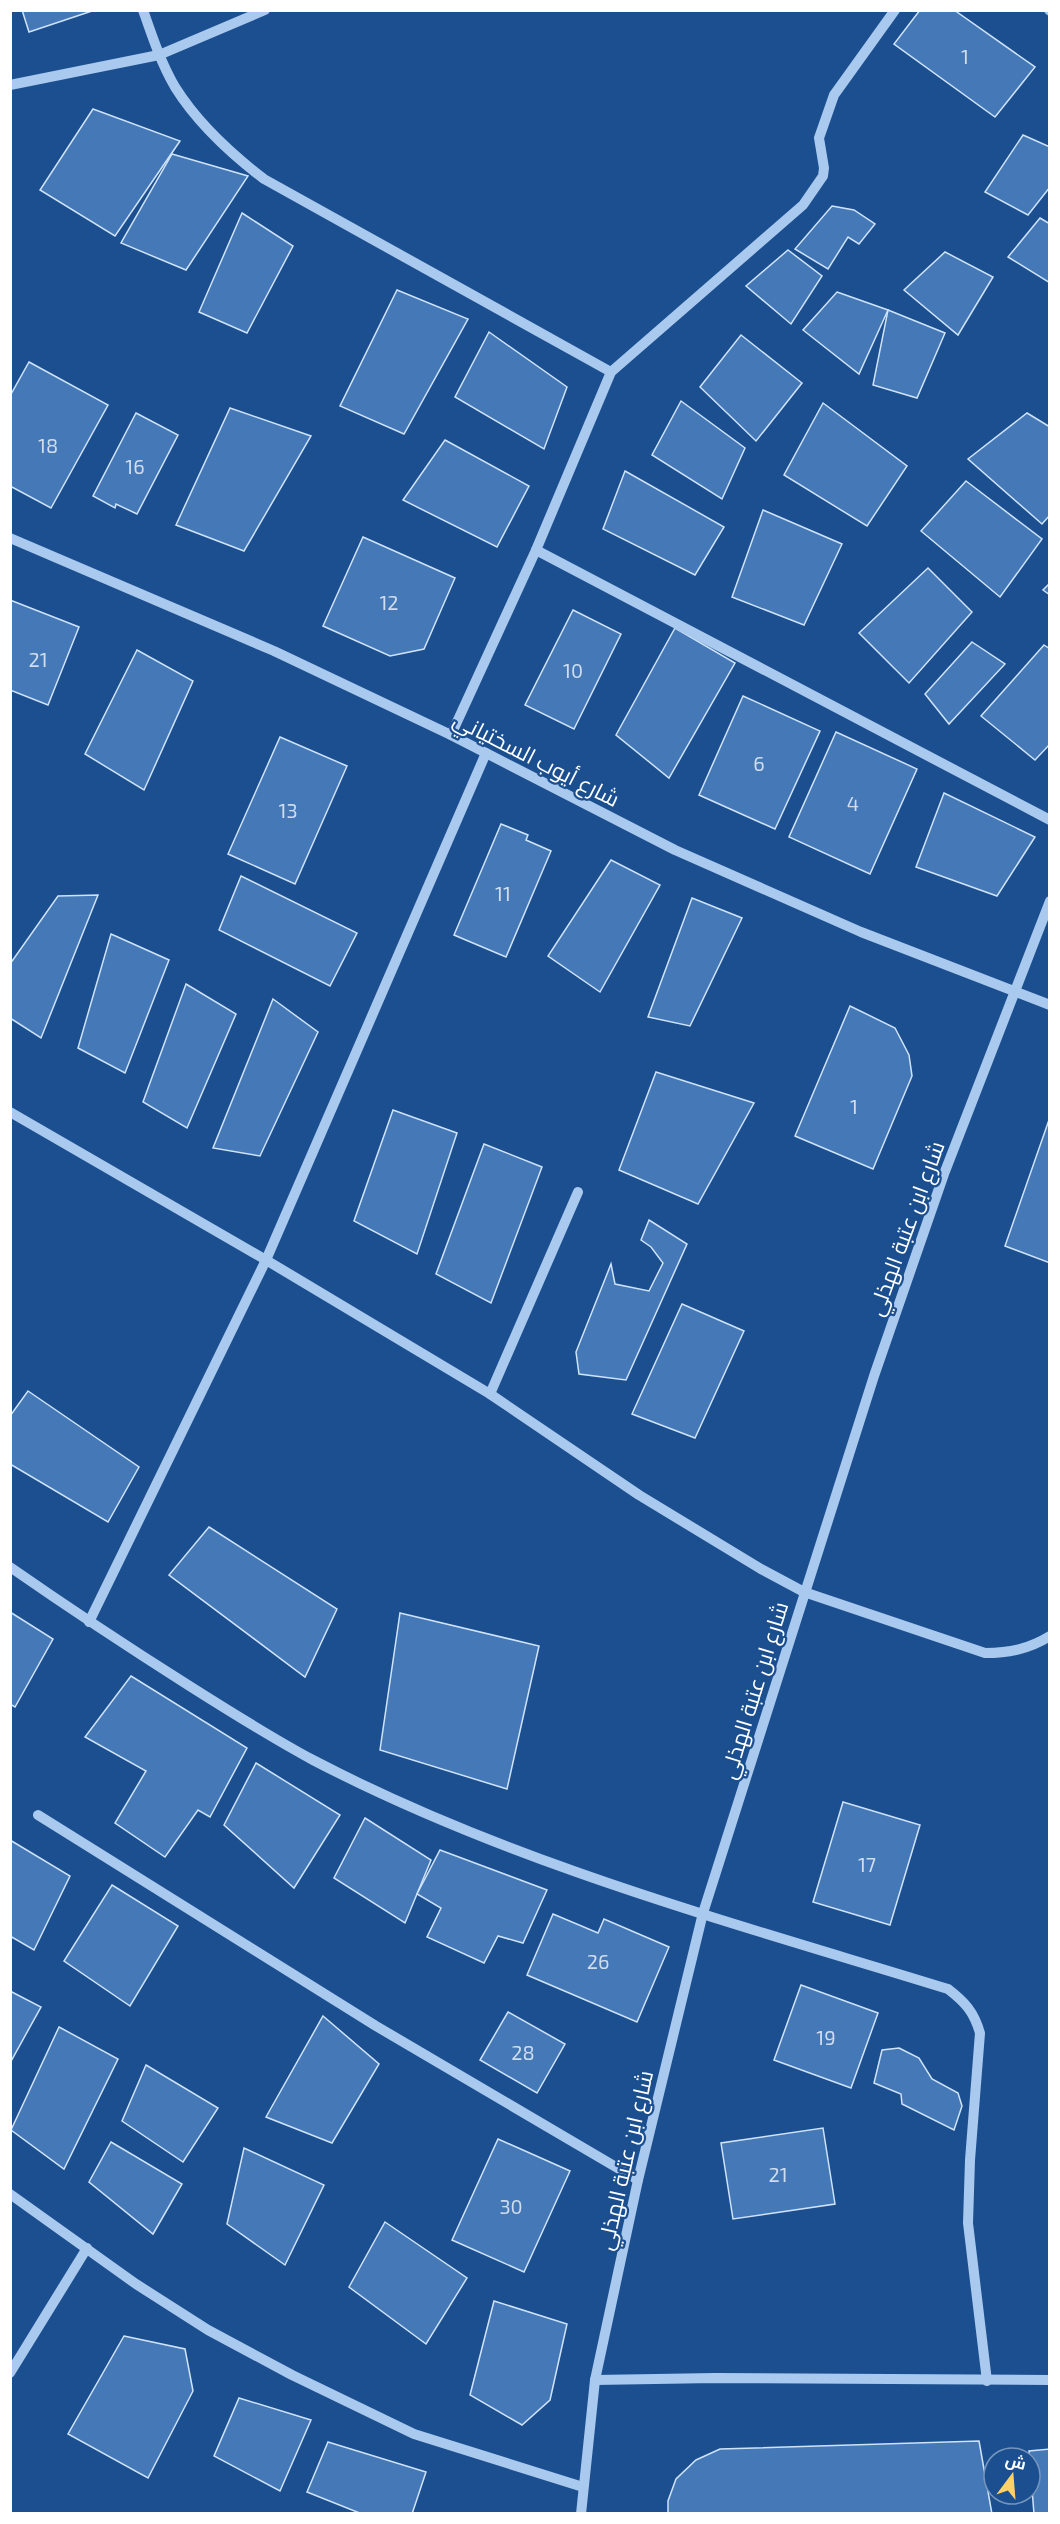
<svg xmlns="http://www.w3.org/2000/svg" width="1060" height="2524" font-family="'Exo 2',Cairo,sans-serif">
  <rect width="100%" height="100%" fill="#1b4f8f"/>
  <g fill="#4478b7" stroke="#cfe3fa" stroke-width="1.5">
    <polygon points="22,10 95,10 29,32"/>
    <polygon points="920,10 954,10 1035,67 995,117 894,44"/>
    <polygon points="93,109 180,141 115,236 40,190"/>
    <polygon points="1023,135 1050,147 1050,187 1028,215 985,192"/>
    <polygon points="172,154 248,176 186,270 121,243"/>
    <polygon points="832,206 854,210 875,224 859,244 848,237 828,269 795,249"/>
    <polygon points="242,213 293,246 247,333 199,312"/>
    <polygon points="1040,218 1050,224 1050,283 1008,257"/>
    <polygon points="788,250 822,276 791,324 746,286"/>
    <polygon points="945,252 993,277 958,335 904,290"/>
    <polygon points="397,290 468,319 404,434 340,406"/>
    <polygon points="837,292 888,310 859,374 803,330"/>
    <polygon points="888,310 945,333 917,398 873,385"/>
    <polygon points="489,332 567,387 544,449 455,397"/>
    <polygon points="741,335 802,383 756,441 700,387"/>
    <polygon points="29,362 108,405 51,508 10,486 10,396"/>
    <polygon points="681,401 745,448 722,499 652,455"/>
    <polygon points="823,403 907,466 867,526 784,475"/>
    <polygon points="230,408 311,436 244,551 176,525"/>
    <polygon points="136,413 178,435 137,514 116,504 115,508 93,496"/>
    <polygon points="1027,413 1050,427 1050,515 1042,524 968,459"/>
    <polygon points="445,440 529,486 497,547 403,500"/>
    <polygon points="625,471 724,527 695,575 603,529"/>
    <polygon points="966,481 1042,539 1000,597 921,531"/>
    <polygon points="763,510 842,544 804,625 732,597"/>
    <polygon points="363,537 455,578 424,649 390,656 323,626"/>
    <polygon points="928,568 972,612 909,683 859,633"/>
    <polygon points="1050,583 1050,595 1043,590"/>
    <polygon points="10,600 79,627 48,705 10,690"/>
    <polygon points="573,610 621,634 574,729 525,705"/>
    <polygon points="675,628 735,663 669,778 616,735"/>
    <polygon points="972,642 1005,664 949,724 925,694"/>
    <polygon points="1044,645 1050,649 1050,744 1035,760 981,716"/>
    <polygon points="137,650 193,681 144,790 85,754"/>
    <polygon points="743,696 820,731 775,829 699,795"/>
    <polygon points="836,732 917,769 870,874 789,837"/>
    <polygon points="280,737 347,766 295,884 228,854"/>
    <polygon points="944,793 1035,837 997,896 916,867"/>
    <polygon points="501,824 528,835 526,840 551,851 506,957 454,935"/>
    <polygon points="611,860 660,885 600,992 548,956"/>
    <polygon points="241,876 357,933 330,986 219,930"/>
    <polygon points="98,895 41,1038 10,1018 10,964 58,896"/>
    <polygon points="692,898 742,918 690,1026 648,1017"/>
    <polygon points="111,934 169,960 125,1073 78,1048"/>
    <polygon points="186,984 236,1014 187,1128 143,1102"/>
    <polygon points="273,999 318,1032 260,1156 213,1148"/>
    <polygon points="850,1006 895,1028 909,1055 912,1076 873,1169 795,1136"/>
    <polygon points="656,1072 754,1103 698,1204 619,1170"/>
    <polygon points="393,1110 457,1133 417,1254 354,1221"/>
    <polygon points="1050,1117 1050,1263 1005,1246"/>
    <polygon points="484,1144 542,1167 491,1303 436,1274"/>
    <polygon points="649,1220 687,1244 626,1380 579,1374 576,1352 611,1264 615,1284 649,1291 663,1263 651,1247 641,1240"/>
    <polygon points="682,1304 744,1331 695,1438 632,1414"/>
    <polygon points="28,1391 139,1467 108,1522 10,1464 10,1416"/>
    <polygon points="209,1527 337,1609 305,1677 169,1575"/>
    <polygon points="10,1612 53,1639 15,1707 10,1704"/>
    <polygon points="400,1613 539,1646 507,1789 380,1750"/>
    <polygon points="131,1676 247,1748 210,1817 198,1810 165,1857 115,1823 146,1771 85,1737"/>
    <polygon points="256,1763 340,1815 294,1888 224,1825"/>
    <polygon points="843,1802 920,1825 890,1925 813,1902"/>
    <polygon points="365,1818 431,1860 405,1923 334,1878"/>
    <polygon points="10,1840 70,1876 34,1950 10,1936"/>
    <polygon points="440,1850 547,1890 523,1943 498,1936 484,1963 427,1937 441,1908 417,1894"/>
    <polygon points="112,1885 178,1926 130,2006 64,1961"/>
    <polygon points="553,1914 598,1933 604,1919 669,1947 637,2022 527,1975"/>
    <polygon points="801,1985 878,2013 851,2088 774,2060"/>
    <polygon points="10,1991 41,2007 10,2063"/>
    <polygon points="508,2012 565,2044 537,2093 480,2060"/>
    <polygon points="323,2016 379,2064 332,2143 266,2117"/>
    <polygon points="59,2027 118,2059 64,2169 11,2130"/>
    <polygon points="899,2048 919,2058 932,2079 958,2093 962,2106 954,2130 902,2104 901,2094 874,2083 882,2050"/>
    <polygon points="146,2065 218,2108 183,2162 122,2121"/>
    <polygon points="823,2128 835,2204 733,2219 721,2143"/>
    <polygon points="498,2139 570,2171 524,2272 452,2240"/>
    <polygon points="111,2142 182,2184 153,2234 89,2182"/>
    <polygon points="244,2148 324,2185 285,2265 227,2224"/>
    <polygon points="385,2222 467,2278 426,2344 349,2287"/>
    <polygon points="494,2301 567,2324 550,2400 522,2425 470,2395"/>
    <polygon points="124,2336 185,2349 193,2391 148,2478 68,2434"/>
    <polygon points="239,2398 311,2420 280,2491 214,2456"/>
    <polygon points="979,2441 992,2514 668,2514 668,2501 676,2479 696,2460 720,2449"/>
    <polygon points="328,2442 426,2472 412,2514 362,2514 307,2492"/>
    <polygon points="1050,2449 1050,2514 1034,2514 1029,2451"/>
  </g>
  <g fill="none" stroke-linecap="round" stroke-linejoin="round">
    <g stroke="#a9c9ee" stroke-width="10">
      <path d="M143,10c9,26 18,53 32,77 23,37 55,66 89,92l347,193"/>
      <polyline points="1049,10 1050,11"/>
      <polyline points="10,85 159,55 265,10"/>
      <polyline points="10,538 274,651 451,735 675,850 861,932 1050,1005"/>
      <polyline points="536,550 1050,820"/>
      <polyline points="451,735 536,550 611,372 803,205 823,176 824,168 819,138 834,95 895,10"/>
      <path d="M10,1112l256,148 224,134 149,101 122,74 43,23 181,61c24,0 44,-4 65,-17"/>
      <polyline points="490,1394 578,1192"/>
      <path d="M10,1567c59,41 118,80 178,118 41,26 82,52 125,75 199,104 421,163 635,229 17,13 26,23 32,44l-10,127 -2,63 19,158"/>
      <polyline points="89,1622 266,1260 486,753"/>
      <polyline points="38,1815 376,2026 638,2180"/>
      <polyline points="10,2194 136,2284 208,2330 292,2375 414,2434 583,2487"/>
      <polyline points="10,2373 87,2248"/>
      <polyline points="595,2380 715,2378 1050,2380"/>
      <polyline points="581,2514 595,2380 638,2180 703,1913 874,1376 944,1174 1050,901"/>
    </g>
  </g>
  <g text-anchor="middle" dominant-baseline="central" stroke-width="4.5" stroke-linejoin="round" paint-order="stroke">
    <g font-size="20" fill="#d0dded">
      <text x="965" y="56">1</text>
      <text x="48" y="445">18</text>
      <text x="135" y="466">16</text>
      <text x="389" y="602">12</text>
      <text x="38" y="659">21</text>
      <text x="573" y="670">10</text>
      <text x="759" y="763">6</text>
      <text x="853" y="803">4</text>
      <text x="288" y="810">13</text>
      <text x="503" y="893">11</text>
      <text x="854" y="1106">1</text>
      <text x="867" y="1864">17</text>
      <text x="598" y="1961">26</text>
      <text x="826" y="2037">19</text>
      <text x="523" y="2052">28</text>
      <text x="778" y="2174">21</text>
      <text x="511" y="2206">30</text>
    </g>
    <g font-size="22" fill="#fff" stroke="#1b4f8f">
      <text transform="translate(537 758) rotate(27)">شارع أيوب السختياني</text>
      <text transform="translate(905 1228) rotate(-70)">شارع ابن عتبة الهذلي</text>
      <text transform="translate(753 1690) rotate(-73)">شارع ابن عتبة الهذلي</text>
      <text transform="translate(624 2160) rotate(-77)">شارع ابن عتبة الهذلي</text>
    </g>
  </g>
  <rect width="1060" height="2524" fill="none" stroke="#ffffff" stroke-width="24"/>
  <g transform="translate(1012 2476) rotate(16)"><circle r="28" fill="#1b4f8f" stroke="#7695bc" stroke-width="1.5"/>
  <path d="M0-4.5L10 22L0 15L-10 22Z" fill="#ffd166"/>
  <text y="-9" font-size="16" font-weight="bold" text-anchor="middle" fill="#ffffff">ش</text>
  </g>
</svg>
